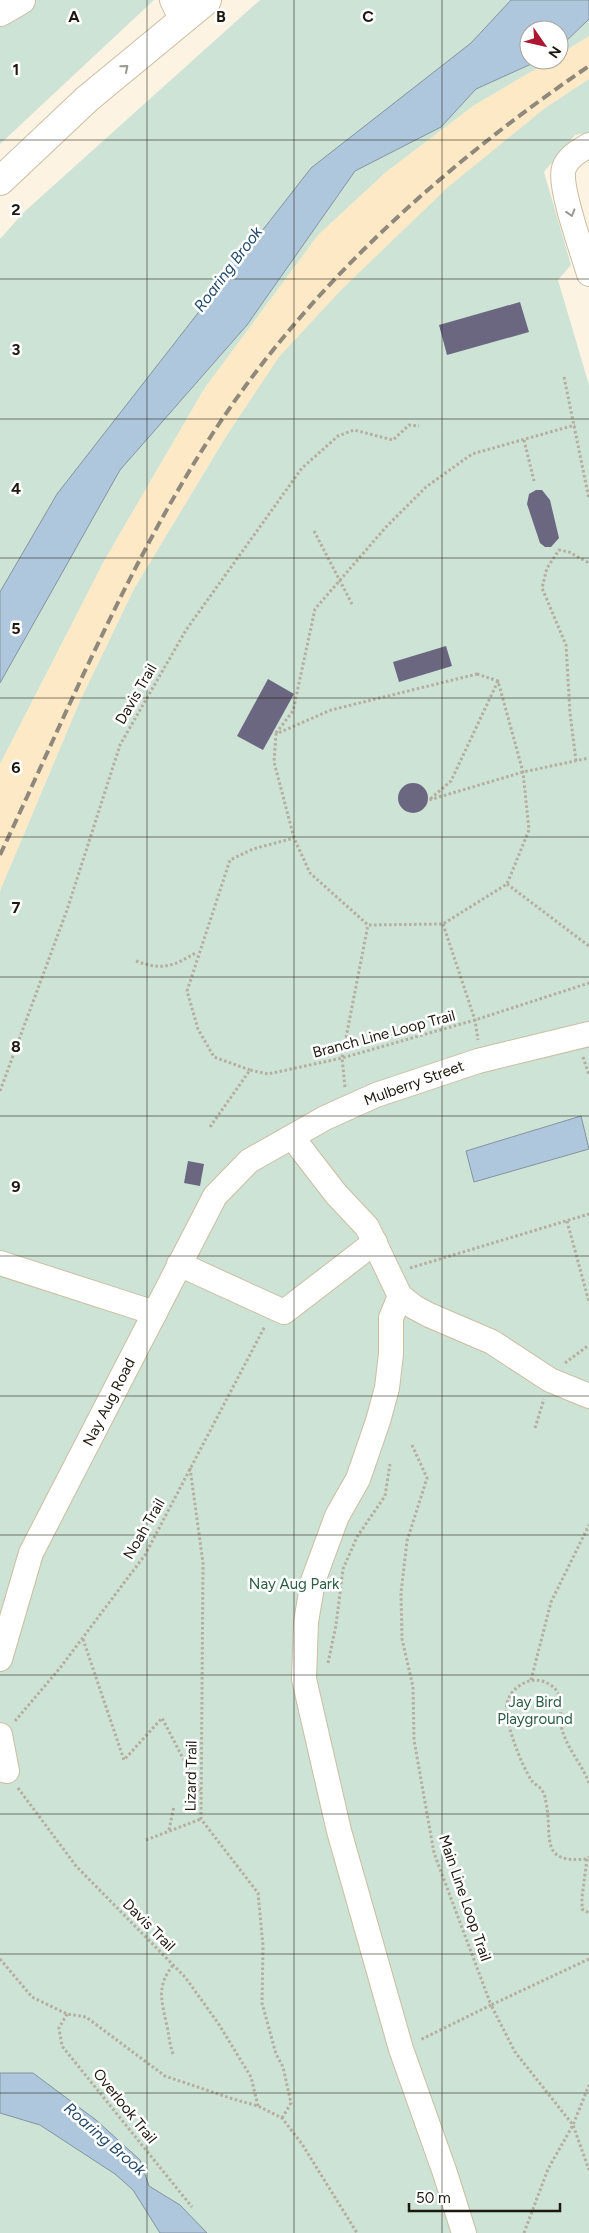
<svg xmlns="http://www.w3.org/2000/svg" width="589" height="2233" font-family="Figtree,sans-serif">
  <rect width="100%" height="100%" fill="#fdf3e3"/>
  <polygon fill="#fde9c6" points="589,36 589,79 545,108 341,290 279,358 227,435 134,589 80,701 0,891 0,764 104,561 204,389 318,235 386,172 473,106 551,60 559,60 559,55"/>
  <g fill="#cce3d5">
    <polygon points="0,0 154,0 0,144"/>
    <polygon points="260,0 589,0 589,36 559,55 559,30 529,30 529,60 551,60 473,106 386,172 318,235 204,389 104,561 0,764 0,239 24,212"/>
    <polygon points="589,79 589,132 575,135 570,141 571,145 558,155 544,172 571,265 558,280 589,385 589,2233 0,2233 0,891 80,701 134,589 227,435 279,357 341,290 447,188 545,108"/>
  </g>
  <g fill="#afc7dd" stroke="#84939f">
    <polygon points="511,0 589,0 589,19 559,48 559,30 529,30 529,60 540,60 476,89 441,127 355,171 247,325 120,470 0,683 0,592 57,494 311,168 471,43"/>
    <polygon points="581,1116 589,1149 474,1182 466,1151"/>
    <polygon points="0,2073 33,2073 96,2120 140,2160 149,2186 180,2205 207,2233 160,2233 133,2190 115,2174 40,2125 0,2113"/>
  </g>
  <g fill="#6c6781">
    <polygon points="520,302 529,332 447,355 439,325"/>
    <polygon points="536,490 542,490 550,500 559,538 551,547 545,547 540,543 527,504 529,494"/>
    <polygon points="446,646 452,666 399,682 393,662"/>
    <polygon points="268,679 294,694 263,750 237,736"/>
    <circle cx="413" cy="798" r="15"/>
    <polygon points="188,1161 204,1164 200,1186 184,1183"/>
  </g>
  <g fill="none" stroke-linecap="round" stroke-linejoin="round">
    <g stroke="#ccbda2" stroke-width="26">
      <g id="minor">
        <polyline points="172,0 182,21"/>
        <path d="M589,145c-10,6 -21,12 -25,23 -6,18 19,85 25,106"/>
        <polyline points="292,1137 336,1194 367,1227 400,1296 414,1307 429,1315 492,1342 550,1380 589,1396"/>
        <polyline points="0,1263 155,1313"/>
        <polyline points="179,1264 284,1312 375,1242"/>
        <polyline points="400,1296 391,1318 391,1354 387,1388 378,1421 358,1479 337,1516 313,1581 306,1622 304,1679 339,1831 401,2049 445,2173 464,2233"/>
        <polyline points="0,1659 31,1553 215,1196 249,1161 325,1118 376,1095 478,1061 589,1034"/>
        <polyline points="0,1735 7,1771 0,1769"/>
      </g>
    </g>
    <g stroke="#ccbda2" stroke-width="30">
      <g id="highway">
        <polyline points="0,12 21,0"/>
        <polyline points="0,181 87,99 207,0"/>
      </g>
    </g>
    <g stroke="#b5ad9f" stroke-width="3" stroke-dasharray="2.5 2.5" stroke-linecap="butt">
      <polyline points="564,377 589,499"/>
      <polyline points="524,440 534,481"/>
      <polyline points="314,531 352,604"/>
      <polygon points="477,674 498,681 523,772 529,830 507,884 443,924 368,925 310,873 294,838 274,762 276,734 331,710"/>
      <polyline points="498,681 451,781 429,800 523,772 589,758"/>
      <polyline points="276,733 293,711 315,609 386,527 426,487 472,454 575,425"/>
      <polyline points="576,761 570,713 566,645 542,588 547,568 559,550 569,552 589,563"/>
      <polyline points="507,884 589,946"/>
      <polyline points="443,924 475,1020 478,1040"/>
      <path d="M136,961c27,10 38,5 61,-9"/>
      <polyline points="583,1057 589,1075"/>
      <polyline points="250,1070 214,1057 198,1029 187,991 230,860 253,849 294,838"/>
      <polyline points="345,1087 342,1058 368,925"/>
      <polyline points="0,1091 67,910 120,745 186,630 302,468 338,436 354,430 393,440 409,425 419,426"/>
      <polyline points="210,1127 250,1070 268,1074 342,1058 475,1020 589,983"/>
      <polyline points="567,1221 589,1302"/>
      <polyline points="410,1268 589,1214"/>
      <polyline points="565,1363 589,1345"/>
      <polyline points="535,1428 544,1399"/>
      <polyline points="412,1445 427,1478 407,1541 401,1593 402,1639 413,1687 414,1740 434,1853 491,2005 420,2040"/>
      <polyline points="190,1468 203,1563 201,1819 258,1893 263,1946 262,2003 276,2054 283,2067 291,2103 282,2118"/>
      <polyline points="83,1639 124,1760 162,1718 200,1791"/>
      <polyline points="328,1663 336,1625 343,1569 357,1537 385,1496 390,1464"/>
      <polyline points="531,1680 551,1602 589,1525"/>
      <polyline points="15,1721 60,1668 145,1555 265,1326"/>
      <path d="M589,1783c-7,-19 -22,-34 -27,-54 -4,-13 4,-32 -10,-43 -8,-6 -19,-8 -28,-3 -8,4 -15,11 -17,20 -4,16 15,64 25,78 3,4 9,6 11,11 2,2 2,7 3,10 7,35 -8,62 41,57l2,-2"/>
      <polyline points="18,1788 76,1866 185,1977 218,2023 251,2077 258,2106"/>
      <polyline points="169,1830 174,1806"/>
      <polyline points="146,1840 201,1819"/>
      <polyline points="587,1859 582,1897 582,1909 589,1913"/>
      <polyline points="0,1959 32,1997 67,2014 86,2017 165,2076 233,2099 258,2106 282,2118 302,2144 357,2233"/>
      <polyline points="589,1959 491,2005 515,2052 573,2125 589,2170"/>
      <polyline points="67,2014 59,2028 62,2046 192,2207"/>
      <path d="M173,2054c-4,-11 -4,-21 -7,-32 -5,-24 -9,-36 7,-57"/>
      <polyline points="524,2233 548,2169 573,2125 589,2085"/>
    </g>
    <use href="#minor" stroke="#fff" stroke-width="24"/>
    <use href="#highway" stroke="#fff" stroke-width="28"/>
    <path stroke="#8f887b" stroke-width="4" stroke-dasharray="10 5" stroke-linecap="butt" d="M0,855c67,-142 127,-289 213,-422 96,-148 231,-268 376,-367"/>
  </g>
  <defs><path id="oneway-chevron" d="M-2-3.5L2.5 0L-2 3.5" fill="none" stroke-width="1.6" stroke-linecap="round" stroke-linejoin="round" transform="scale(1.25)"/></defs>
  <g stroke="#9a9893">
    <use href="#oneway-chevron" transform="translate(125 68) rotate(-40)"/>
    <use href="#oneway-chevron" transform="translate(571 213) rotate(73)"/>
  </g>
  <path fill="none" stroke="#1e190f" stroke-width="1" stroke-opacity="0.55" d="M147,0v2233M294,0v2233M442,0v2233M0,140h589M0,279h589M0,419h589M0,558h589M0,698h589M0,837h589M0,977h589M0,1116h589M0,1256h589M0,1396h589M0,1535h589M0,1675h589M0,1814h589M0,1954h589M0,2093h589"/>
  <g text-anchor="middle" dominant-baseline="central" stroke-width="5" stroke-linejoin="round" paint-order="stroke">
    <g font-size="15" fill="#1e190f" stroke="#fff">
      <text transform="translate(136 694) rotate(-60)">Davis Trail</text>
      <text transform="translate(384 1034) rotate(-15)">Branch Line Loop Trail</text>
      <text transform="translate(414 1083) rotate(-20)">Mulberry Street</text>
      <text transform="translate(109 1402) rotate(-63)">Nay Aug Road</text>
      <text transform="translate(144 1529) rotate(-60)">Noah Trail</text>
      <text transform="translate(191 1776) rotate(-89)">Lizard Trail</text>
      <text transform="translate(465 1898) rotate(71)">Main Line Loop Trail</text>
      <text transform="translate(149 1925) rotate(45)">Davis Trail</text>
      <text transform="translate(125 2106) rotate(51)">Overlook Trail</text>
    </g>
    <g font-size="15" fill="#2b5e44" stroke="#fff">
      <text x="294" y="1584">Nay Aug Park</text>
      <text x="535" y="1702">Jay Bird<tspan x="535" dy="17">Playground</tspan></text>
    </g>
    <g font-size="16" font-style="italic" fill="#244a6a" stroke="#fff">
      <text transform="translate(228 269) rotate(-53)">Roaring Brook</text>
      <text transform="translate(105 2139) rotate(41)">Roaring Brook</text>
    </g>
  </g>
  <g font-size="16" text-anchor="middle" font-weight="bold" fill="#1e190f" stroke="#fff" stroke-width="5" stroke-linejoin="round" paint-order="stroke">
    <text x="74" y="22">A</text>
    <text x="221" y="22">B</text>
    <text x="368" y="22">C</text>
    <text x="16" y="75">1</text>
    <text x="16" y="215">2</text>
    <text x="16" y="355">3</text>
    <text x="16" y="494">4</text>
    <text x="16" y="634">5</text>
    <text x="16" y="773">6</text>
    <text x="16" y="913">7</text>
    <text x="16" y="1052">8</text>
    <text x="16" y="1192">9</text>
  </g>
  <g transform="translate(544 45) rotate(124)"><circle r="24" fill="#ffffff" stroke="#a5a39f"/>
  <path d="M0-4L9 19L0 12L-9 19Z" fill="#ac1630"/>
  <text y="-8" font-size="14" font-weight="bold" text-anchor="middle" fill="#1e190f">N</text>
  </g>
  <path d="M409 2203v8h151v-8" fill="none" stroke="#1e190f" stroke-width="2.5"/>
  <text x="416" y="2203" font-size="15" fill="#1e190f" stroke="#ffffff" stroke-width="4" paint-order="stroke">50 m</text>
</svg>
